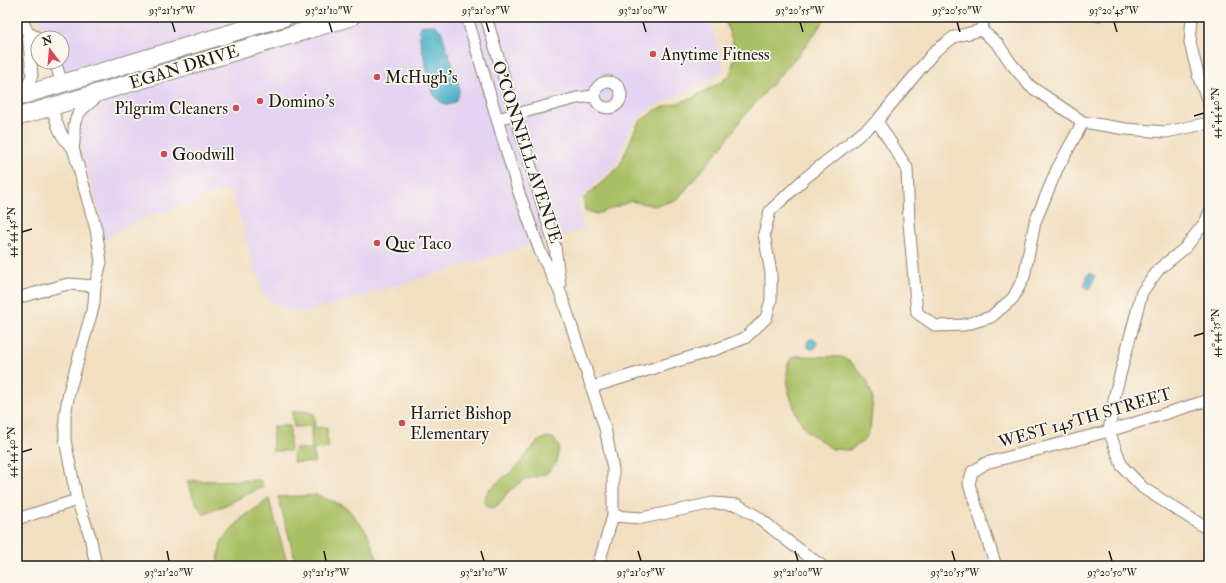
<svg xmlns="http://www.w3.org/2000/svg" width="1226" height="583" font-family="'IM FELL Double Pica',serif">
  <rect width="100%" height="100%" fill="#fbf7ec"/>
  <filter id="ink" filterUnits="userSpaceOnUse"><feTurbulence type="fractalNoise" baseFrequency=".025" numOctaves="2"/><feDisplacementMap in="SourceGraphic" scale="8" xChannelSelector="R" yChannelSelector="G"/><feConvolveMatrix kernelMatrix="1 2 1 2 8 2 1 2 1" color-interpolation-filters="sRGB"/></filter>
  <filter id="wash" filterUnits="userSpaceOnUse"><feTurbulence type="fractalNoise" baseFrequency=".012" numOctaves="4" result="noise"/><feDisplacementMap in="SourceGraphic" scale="16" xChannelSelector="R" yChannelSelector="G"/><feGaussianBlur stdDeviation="0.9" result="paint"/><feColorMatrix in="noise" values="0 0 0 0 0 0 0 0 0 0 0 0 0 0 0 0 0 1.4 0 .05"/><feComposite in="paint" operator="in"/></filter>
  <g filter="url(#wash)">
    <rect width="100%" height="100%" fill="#f2dfc1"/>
    <polygon fill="#e4d3f2" points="38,17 709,17 725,72 651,108 631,126 616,164 577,203 584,229 306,313 285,310 264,296 231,189 215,193 193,203 149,216 117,230 105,240 100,214 81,150 80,125 61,62 62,62 62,38 49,38"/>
    <g fill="#a9bf64" stroke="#626e40">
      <polygon points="724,17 826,17 806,46 742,118 724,144 677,200 654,206 631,201 597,214 585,210 584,198 619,167 638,123 657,109 690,99 721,82 730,75 736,52"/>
      <polygon points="796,356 842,357 852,363 867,380 873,399 870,429 865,440 850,450 832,449 807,431 797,416 789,393 787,376 788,364 791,358"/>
      <polygon points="303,411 314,414 315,426 294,427 292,412"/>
      <rect x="273" y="426" width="17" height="25"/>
      <polygon points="327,427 328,448 312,449 311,428"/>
      <polygon points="547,437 553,438 559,447 556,464 547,473 524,480 509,491 498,505 493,508 487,507 484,502 488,490 515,469 537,442"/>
      <polygon points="294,449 314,449 314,463 293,462"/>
      <polygon points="260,480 263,487 204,515 195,502 187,481"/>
      <polygon points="317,495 346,507 367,532 378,561 359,566 297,566 278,497"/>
      <polygon points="269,499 288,566 217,566 221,542 242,518"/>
    </g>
    <g fill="#4ab1c9" stroke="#336672">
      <polygon points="1090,17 1106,17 1098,25 1090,22"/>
      <path d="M426,25h9l6,6 17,51c1,5 2,11 -1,16 -6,12 -19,5 -24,-5 -4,-8 -5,-18 -7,-27 -3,-13 -6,-24 -7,-37l2,-3z"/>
      <polygon points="1091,273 1095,276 1091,288 1089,289 1084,286 1088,274"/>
      <circle cx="812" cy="344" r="5"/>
    </g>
  </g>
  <g filter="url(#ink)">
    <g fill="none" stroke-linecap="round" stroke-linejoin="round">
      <g stroke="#877e6e" stroke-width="13">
        <g id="minor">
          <polyline points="21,17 28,33"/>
          <polyline points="467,17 518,190 540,251 561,294 605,428 613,469 613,516 598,566"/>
          <polyline points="486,17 555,247 560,285"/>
          <polyline points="1192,17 1190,43 1199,78 1209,104"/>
          <polyline points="981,30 985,17"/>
          <polyline points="55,62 62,83"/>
          <circle cx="608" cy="95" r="13"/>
          <polyline points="22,96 26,90 32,75 28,33 39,38"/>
          <path d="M52,106c4,16 8,32 21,42 2,-7 1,-13 1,-19 0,-16 13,-24 24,-33"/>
          <polyline points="497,119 577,98 594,96"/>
          <polyline points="877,121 907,168 909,223 917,313 936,326 964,325 991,317 1013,298 1024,277 1035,222 1057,169 1083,122"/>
          <polyline points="73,148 96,229 101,262 95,286 94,304 69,392 65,416 65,440 77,500 90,536 95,561 93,566"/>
          <polyline points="1209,213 1206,221 1185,248 1159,269 1142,292 1115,394 1109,431 1122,466 1143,488 1209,530"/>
          <polyline points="17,298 68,284 95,286"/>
          <polyline points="592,387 717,349 745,338 766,318 771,300 771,273 764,234 770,211 804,179 877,121 935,51 954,37 981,30 998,44 1010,62 1030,86 1083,122 1126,129 1166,132 1209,123"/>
          <polyline points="613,516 642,518 713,503 738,505 758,517 789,542 822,566"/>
          <polyline points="17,519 77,500"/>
          <polyline points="996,566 969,484 972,472 986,463 1109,431 1209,400"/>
        </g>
      </g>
      <g stroke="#877e6e" stroke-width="19">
        <g id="highway">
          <polyline points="17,97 285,17"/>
          <polyline points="17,117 351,17"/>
        </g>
      </g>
      <use href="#minor" stroke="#fff" stroke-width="11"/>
      <use href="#highway" stroke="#fff" stroke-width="17"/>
    </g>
  </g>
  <path fill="none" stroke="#1c1c1c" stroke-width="1.5" d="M172,22l3,10M329,22l3,10M486,22l3,10M643,22l3,10M800,22l3,10M957,22l3,10M1114,22l3,10M1194,116l10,-3M22,232l10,-3M1194,336l10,-3M22,452l10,-3M167,551l2,10M324,551l2,10M481,551l3,10M638,551l3,10M795,551l3,10M952,551l3,10M1109,551l3,10"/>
  <g fill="#d1495b" stroke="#fbf7ec" stroke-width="1.5">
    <circle cx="653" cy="54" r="4"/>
    <circle cx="377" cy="77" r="4"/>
    <circle cx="260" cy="101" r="4"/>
    <circle cx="236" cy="108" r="4"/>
    <circle cx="164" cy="154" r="4"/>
    <circle cx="377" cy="243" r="4"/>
    <circle cx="402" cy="423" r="4"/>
  </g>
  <g text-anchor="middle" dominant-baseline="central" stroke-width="3.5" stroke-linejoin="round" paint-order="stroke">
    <g font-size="17" fill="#1c1c1c" stroke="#fbf7ec" text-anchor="start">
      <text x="661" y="54">Anytime Fitness</text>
      <text x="385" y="77">McHugh's</text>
      <text x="268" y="101">Domino's</text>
      <text x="228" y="108" text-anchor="end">Pilgrim Cleaners</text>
      <text x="172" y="154">Goodwill</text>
      <text x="385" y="243">Que Taco</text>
      <text x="410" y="413">Harriet Bishop<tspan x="410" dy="20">Elementary</tspan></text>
    </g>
    <g font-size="17" fill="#1c1c1c" stroke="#fbf7ec">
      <text transform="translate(184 67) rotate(-17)">EGAN DRIVE</text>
      <text transform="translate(527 152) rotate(72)">O'CONNELL AVENUE</text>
      <text transform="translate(1085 418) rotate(-16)">WEST 145TH STREET</text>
    </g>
  </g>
  <rect width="1226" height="583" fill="none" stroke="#fbf7ec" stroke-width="44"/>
  <g transform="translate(50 50) rotate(344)"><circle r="19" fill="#fbf7ec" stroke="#a29f99"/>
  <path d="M0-3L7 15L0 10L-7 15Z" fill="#d1495b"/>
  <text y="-6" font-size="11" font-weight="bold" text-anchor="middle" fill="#1c1c1c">N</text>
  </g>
  <rect x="22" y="22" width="1182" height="539" fill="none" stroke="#1c1c1c" stroke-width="1.5"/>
  <g font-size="10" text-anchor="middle" fill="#1c1c1c">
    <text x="172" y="14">93°21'15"W</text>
    <text x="329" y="14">93°21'10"W</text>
    <text x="486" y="14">93°21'05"W</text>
    <text x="643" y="14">93°21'00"W</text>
    <text x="800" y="14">93°20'55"W</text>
    <text x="957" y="14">93°20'50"W</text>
    <text x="1114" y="14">93°20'45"W</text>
    <text transform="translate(1215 113) rotate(-90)" y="4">44°44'40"N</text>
    <text transform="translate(11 232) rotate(-90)" y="4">44°44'45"N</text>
    <text transform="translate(1215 333) rotate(-90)" y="4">44°44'35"N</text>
    <text transform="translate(11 452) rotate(-90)" y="4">44°44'40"N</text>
    <text x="169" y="576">93°21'20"W</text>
    <text x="326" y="576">93°21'15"W</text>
    <text x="484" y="576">93°21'10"W</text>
    <text x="641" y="576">93°21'05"W</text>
    <text x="798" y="576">93°21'00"W</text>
    <text x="955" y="576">93°20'55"W</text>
    <text x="1112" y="576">93°20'50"W</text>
  </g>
</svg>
